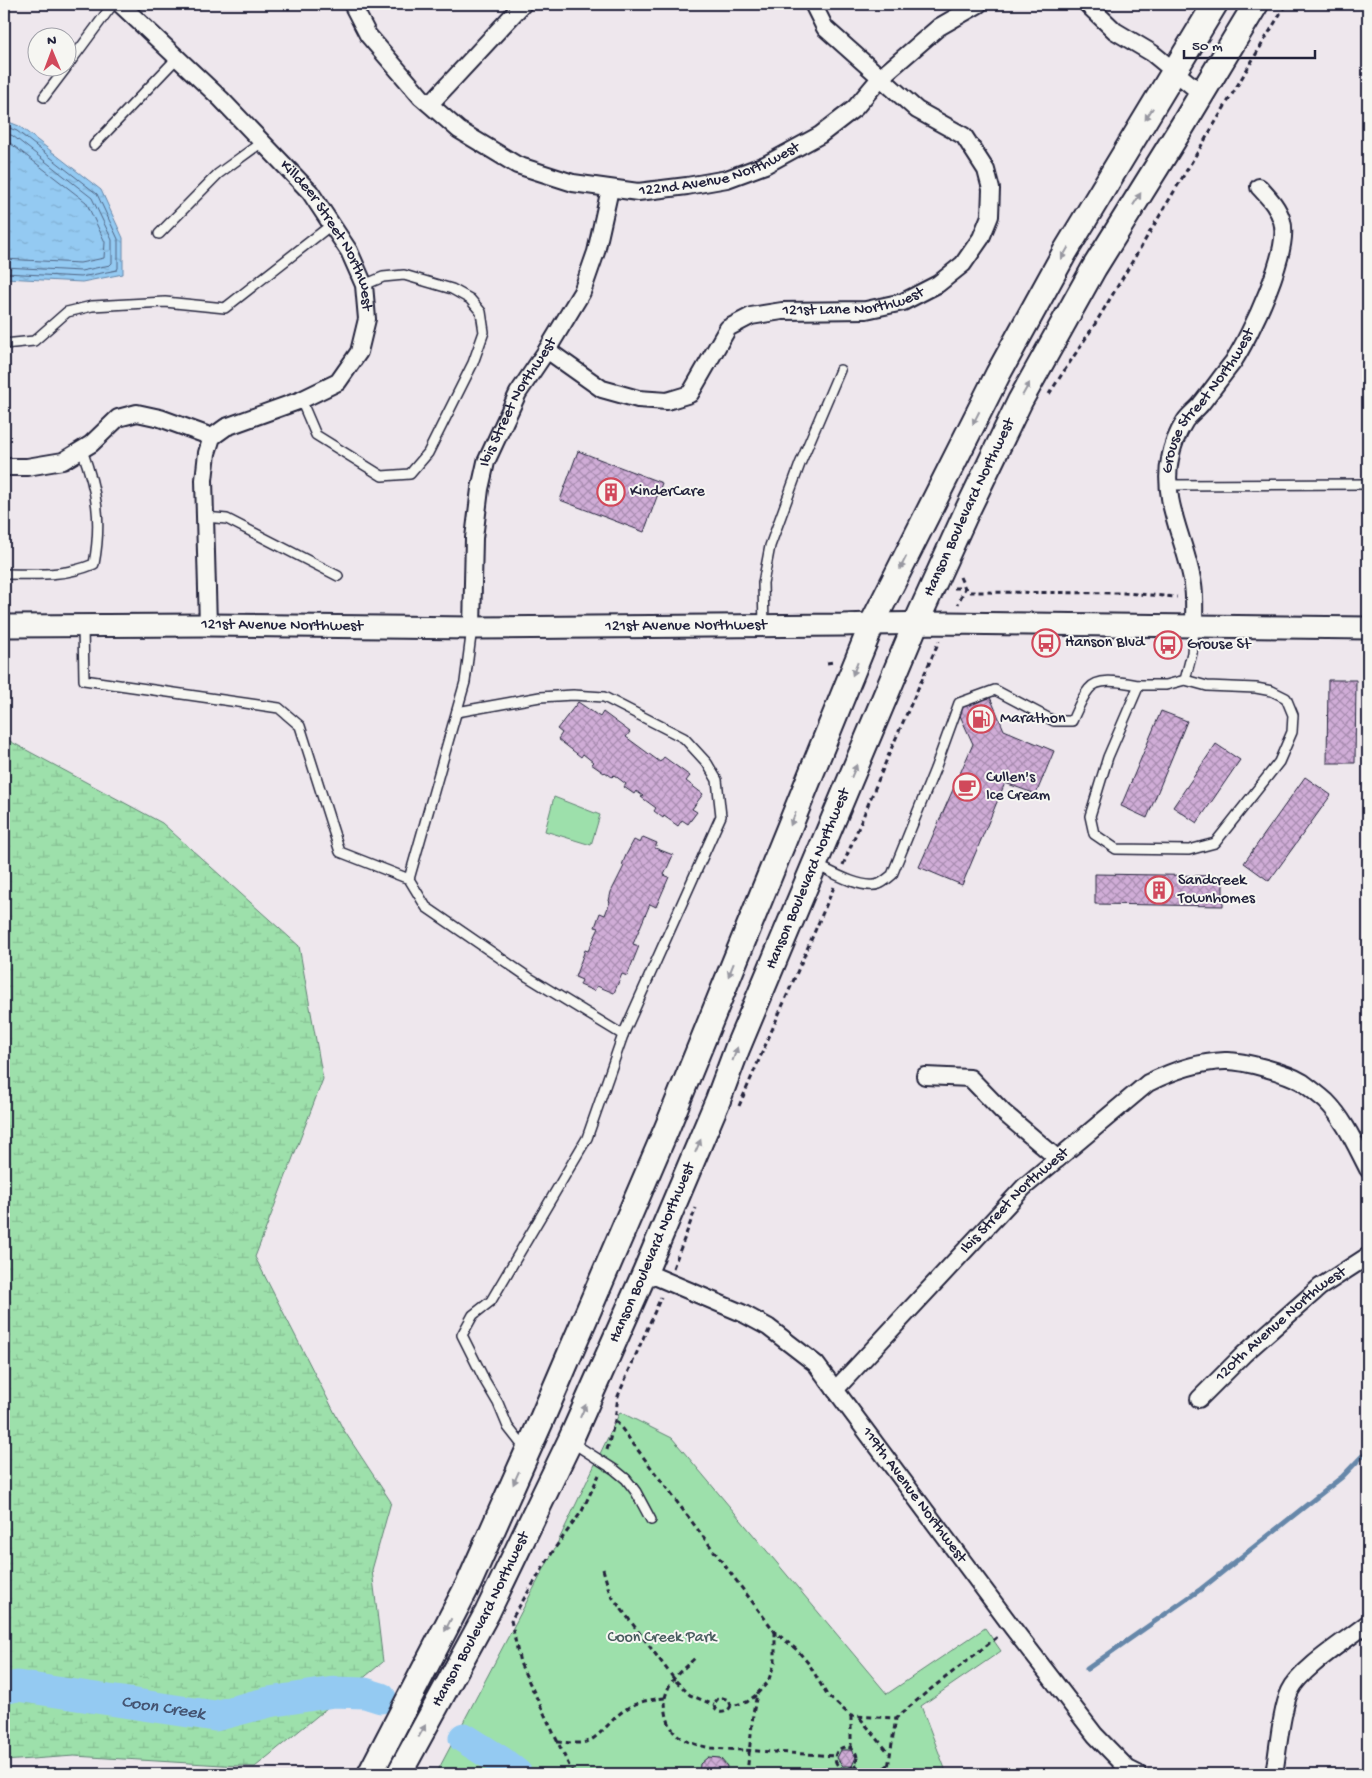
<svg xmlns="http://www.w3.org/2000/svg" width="1372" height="1778" font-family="'Gochi Hand',sans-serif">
  <defs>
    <pattern id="wetland-marsh" width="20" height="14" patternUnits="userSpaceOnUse" patternTransform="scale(1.25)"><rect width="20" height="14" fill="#9de0ab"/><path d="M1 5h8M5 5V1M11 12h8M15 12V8" fill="none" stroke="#87c094"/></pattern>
    <pattern id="water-ripples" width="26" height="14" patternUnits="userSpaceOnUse" patternTransform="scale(1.25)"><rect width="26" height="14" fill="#94caf2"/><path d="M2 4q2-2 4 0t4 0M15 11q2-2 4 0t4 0" fill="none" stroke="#7fadd0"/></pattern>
    <pattern id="building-cross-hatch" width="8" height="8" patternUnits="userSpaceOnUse" patternTransform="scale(1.25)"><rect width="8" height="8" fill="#d0add7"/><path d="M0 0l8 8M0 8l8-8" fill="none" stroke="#a88cb0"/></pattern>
  </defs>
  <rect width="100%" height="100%" fill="#eee7ed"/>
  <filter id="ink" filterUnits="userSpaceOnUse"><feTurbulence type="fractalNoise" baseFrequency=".02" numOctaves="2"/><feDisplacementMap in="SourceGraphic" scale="10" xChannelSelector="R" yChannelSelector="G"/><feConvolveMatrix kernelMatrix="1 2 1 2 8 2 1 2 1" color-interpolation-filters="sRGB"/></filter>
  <g filter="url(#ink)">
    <polygon fill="url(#wetland-marsh)" stroke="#608173" points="4,738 162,823 299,946 323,1079 255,1257 343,1429 391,1502 372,1570 383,1662 255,1767 74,1756 4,1761"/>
    <g fill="#9de0ab" stroke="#608173">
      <polygon points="554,797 600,815 591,845 545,831"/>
      <polygon points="620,1412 672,1438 887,1694 985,1628 1001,1651 921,1706 947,1774 436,1774 555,1548"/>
    </g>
    <polygon fill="url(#water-ripples)" stroke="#6687a9" points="4,120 19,126 101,190 123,238 123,274 82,282 4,278"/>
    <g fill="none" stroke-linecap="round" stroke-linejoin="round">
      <g stroke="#506584" stroke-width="1">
        <polyline points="4,126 17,131 97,194 118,239 118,268 117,270 81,277 4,273"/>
        <polyline points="4,132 13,136 92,198 112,240 112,263 110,265 81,271 4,267"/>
        <polyline points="4,140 10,143 86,202 105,242 104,258 80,263 4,259"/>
      </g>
      <polyline stroke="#6687a9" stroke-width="5" points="1087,1669 1201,1589 1342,1477 1368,1450"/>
      <g stroke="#94caf2" stroke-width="31">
        <path id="s1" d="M4,1689l13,-3 198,30 54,-14 65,-10 31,1 16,5"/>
        <polyline points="464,1738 502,1762 517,1774"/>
      </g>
    </g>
    <g fill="url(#building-cross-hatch)" stroke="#22223b">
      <polygon points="578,451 662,483 644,532 560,500"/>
      <polygon points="1328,680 1356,680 1355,763 1327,763"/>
      <polygon points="990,697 1004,730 1054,751 1036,794 1005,783 962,885 919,867 973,744 957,709"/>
      <polygon points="578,702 600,717 603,712 630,732 626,737 660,762 664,757 690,776 686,781 703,794 692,809 697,812 688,824 682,820 678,826 664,816 663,818 654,811 656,808 641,797 643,796 636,791 634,794 624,787 626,784 614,775 612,777 605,772 604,773 591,764 593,762 583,754 581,757 558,739 562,733 557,729"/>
      <polygon points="1161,711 1187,721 1147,818 1121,806"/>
      <polygon points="1216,744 1240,760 1197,823 1173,807"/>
      <polygon points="1305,777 1331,795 1269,881 1244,863"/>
      <polygon points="643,837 657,843 655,848 673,855 664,875 669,877 656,907 650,904 633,944 639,946 627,976 622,974 614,993 597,986 594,991 580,985 582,980 575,977 585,950 588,951 599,928 595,927 600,913 605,915 610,902 609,901 611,892 624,866 622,865 626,855 634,840 640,843"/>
      <polygon points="1095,874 1223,876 1223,906 1095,904"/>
      <polygon points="841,1750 851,1750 856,1757 852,1766 843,1766 837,1758"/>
      <polygon points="708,1757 720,1758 727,1766 726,1774 699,1774 700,1764"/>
    </g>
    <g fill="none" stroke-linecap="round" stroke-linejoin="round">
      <g stroke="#22223b" stroke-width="12">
        <g id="service">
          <polyline points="68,65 113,4"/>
          <polyline points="44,97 66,68"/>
          <polyline points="94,145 178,57"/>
          <polyline points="159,234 218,174 262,142"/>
          <polyline points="4,344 34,341 67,312 92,306 165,302 225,308 331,225"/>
          <polyline points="301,400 316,435 382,476 410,474 428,453 473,363 484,332 481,312 470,299 452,289 404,275 383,277 364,285"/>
          <polyline points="1168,485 1368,484"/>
          <polyline points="205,517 227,519 338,576"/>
          <path d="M4,574c32,0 59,3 90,-10 8,-44 3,-73 -12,-114"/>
          <polyline points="83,626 84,680 279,708 300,726 340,852 409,879"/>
          <polyline points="764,626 763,583 770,546 800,464 840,370"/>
          <polyline points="472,628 465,682 409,879 426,907 528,977 623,1035"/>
          <polygon points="1185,680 1207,686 1256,688 1272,691 1286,698 1293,715 1292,732 1279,762 1215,843 1189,850 1116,849 1094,834 1090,816 1108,757 1139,685 1166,685"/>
          <polyline points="1185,680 1192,653 1194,627"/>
          <polyline points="457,712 540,697 573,695 604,697 684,738 707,763 717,780 721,816 623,1035 587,1138 491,1301 473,1315 462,1335 485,1381 498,1403 508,1427 526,1450"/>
          <path d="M815,864c16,8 47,26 64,20 5,-2 9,-6 13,-9l43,-106 24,-66 36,-13 59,31h18c5,-11 10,-24 17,-32 10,-13 36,-6 50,-4"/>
          <polyline points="570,1441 615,1470 626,1479 636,1492 651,1520"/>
        </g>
      </g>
      <g stroke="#22223b" stroke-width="20">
        <g id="minor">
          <path id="s2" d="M120,4l101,95 89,93 39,59 15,34 3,34 -8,33 -21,30 -37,18 -75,27 -14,10 -5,16 -3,27 4,145"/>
          <path id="s3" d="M352,4l16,31 53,62 38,33 58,35 56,18 65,9 49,-6 40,-7 38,-14 55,-30 35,-27 26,-31 58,-50 40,-23"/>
          <polyline points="1087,4 1115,31 1152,53 1202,94"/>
          <polyline points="430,104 523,4"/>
          <path id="s4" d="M547,350l55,39 36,10 29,2 23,-7 38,-66 23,-12 31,-5 84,-1 37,-8 35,-18 25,-20 18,-26 9,-22 1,-27 -5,-19 -22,-34 -47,-26 -92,-82 -12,-24"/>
          <polyline points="4,467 27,467 63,461 91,444 118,418 137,413 160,418 212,437"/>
          <path id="s5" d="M1194,626c0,-13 1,-28 -1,-41 -6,-42 -32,-83 -23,-126 2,-12 8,-27 15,-38 4,-6 11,-11 16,-17 11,-14 21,-28 32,-42 17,-26 58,-111 49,-141 -4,-14 -13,-23 -23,-34"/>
          <path id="s6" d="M472,628l2,-90 6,-49 6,-27 32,-69 29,-43 35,-58 14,-40 14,-63"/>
          <polyline points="925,1076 970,1078 1003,1112 1058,1159"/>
          <path id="s7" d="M645,1272l97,41 26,14 48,37 196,263 83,108 33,34 10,5"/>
          <path id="s8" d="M835,1390l189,-203 124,-104c24,-12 50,-21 77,-22 17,-1 62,12 77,21 8,6 17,13 24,19 19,19 30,45 42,68"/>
          <path id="s9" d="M1199,1399l45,-45 76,-67 48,-31"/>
          <path d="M1274,1774c4,-22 7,-64 16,-83 11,-23 57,-51 78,-68"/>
        </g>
      </g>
      <g stroke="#22223b" stroke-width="25">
        <g id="tertiary">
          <path id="s10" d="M4,626l204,-1 264,3 371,-3 29,-1 77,-1 419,5"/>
        </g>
      </g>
      <g stroke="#22223b" stroke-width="28">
        <g id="secondary">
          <polyline points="370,1774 469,1583 541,1421 667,1128 872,624 998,374 1065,252 1215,4"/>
          <path id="s11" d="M399,1774l88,-161 83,-172 75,-169 73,-172 19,-51 179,-426 51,-112 53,-110 74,-133 89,-143 73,-121"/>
        </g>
      </g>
      <g stroke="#22223b" stroke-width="3" stroke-dasharray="5 4" stroke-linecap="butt">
        <polyline points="1049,394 1095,324 1286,4"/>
        <polyline points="960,577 965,588 970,592 1124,593 1177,597"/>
        <polyline points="954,588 965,588 958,604"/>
        <polyline points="827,663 834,662"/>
        <polyline points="843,865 892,747 939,641"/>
        <polyline points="739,1106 834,887"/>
        <polyline points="673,1268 696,1208"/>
        <polyline points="616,1421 775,1632"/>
        <polyline points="607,1450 615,1420 618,1396 661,1297"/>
        <polyline points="603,1569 610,1594 675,1680 690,1695 714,1705"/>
        <path d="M665,1698c5,-20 15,-26 30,-40"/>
        <path d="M731,1706l-2,-6 -9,-3c-15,11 3,23 11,9l16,-4 9,-7"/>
        <polyline points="860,1718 889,1753"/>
        <path d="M557,1742c10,0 22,3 32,-1 8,-4 15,-12 21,-18 16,-18 31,-23 55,-25 0,35 15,44 46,50l125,8"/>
        <circle cx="846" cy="1758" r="11"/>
        <polyline points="851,1748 851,1716"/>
        <polyline points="855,1765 862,1774"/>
        <polyline points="573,1774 520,1663 511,1620 555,1548 582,1511 599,1475"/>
        <polyline points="747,1774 753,1714 757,1694 768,1682 775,1662 775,1632 797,1650 809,1664 827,1695 851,1716 896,1718 927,1692 1000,1635"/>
        <polyline points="877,1774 888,1765"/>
        <polyline points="887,1774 896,1718"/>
      </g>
      <use href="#service" stroke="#f6f6f2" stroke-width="9"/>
      <use href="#minor" stroke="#f6f6f2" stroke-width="16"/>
      <use href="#tertiary" stroke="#f6f6f2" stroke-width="21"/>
      <use href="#secondary" stroke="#f6f6f2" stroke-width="24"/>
    </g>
    <defs><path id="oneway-solid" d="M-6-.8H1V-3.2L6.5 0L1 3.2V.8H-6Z" transform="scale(1.25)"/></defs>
    <g fill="#9797a0">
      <use href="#oneway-solid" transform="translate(1149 114) rotate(123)"/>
      <use href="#oneway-solid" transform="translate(1137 199) rotate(-58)"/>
      <use href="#oneway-solid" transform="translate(1065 253) rotate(120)"/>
      <use href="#oneway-solid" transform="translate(1026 389) rotate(-61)"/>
      <use href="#oneway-solid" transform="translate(976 418) rotate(117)"/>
      <use href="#oneway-solid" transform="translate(903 563) rotate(116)"/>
      <use href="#oneway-solid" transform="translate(855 669) rotate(112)"/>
      <use href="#oneway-solid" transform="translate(854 771) rotate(-67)"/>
      <use href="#oneway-solid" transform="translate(793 819) rotate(112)"/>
      <use href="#oneway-solid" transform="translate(731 970) rotate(112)"/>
      <use href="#oneway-solid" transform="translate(735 1054) rotate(-70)"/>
      <use href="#oneway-solid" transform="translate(698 1146) rotate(-67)"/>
      <use href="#oneway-solid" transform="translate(583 1411) rotate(-66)"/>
      <use href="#oneway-solid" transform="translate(516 1478) rotate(114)"/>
      <use href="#oneway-solid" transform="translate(448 1625) rotate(117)"/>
      <use href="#oneway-solid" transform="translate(422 1731) rotate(-61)"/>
    </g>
  </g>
  <defs>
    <g id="building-ring" transform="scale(1.4375)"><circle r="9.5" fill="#f6f6f2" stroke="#d1495b" stroke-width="1.5"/><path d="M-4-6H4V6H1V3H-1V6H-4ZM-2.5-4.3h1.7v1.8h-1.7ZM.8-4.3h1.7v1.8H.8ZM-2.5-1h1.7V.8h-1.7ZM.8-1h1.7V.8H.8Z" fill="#d1495b"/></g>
    <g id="bus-ring" transform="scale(1.4375)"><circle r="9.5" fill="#f6f6f2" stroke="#d1495b" stroke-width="1.5"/><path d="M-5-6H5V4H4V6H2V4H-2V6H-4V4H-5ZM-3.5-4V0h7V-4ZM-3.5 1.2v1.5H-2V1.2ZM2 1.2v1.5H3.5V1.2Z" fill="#d1495b"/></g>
    <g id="fuel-ring" transform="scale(1.4375)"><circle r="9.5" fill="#f6f6f2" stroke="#d1495b" stroke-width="1.5"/><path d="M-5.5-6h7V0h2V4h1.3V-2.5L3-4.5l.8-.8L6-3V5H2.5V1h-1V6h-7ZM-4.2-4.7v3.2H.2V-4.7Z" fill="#d1495b"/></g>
    <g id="cafe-ring" transform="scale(1.4375)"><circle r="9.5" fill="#f6f6f2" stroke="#d1495b" stroke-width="1.5"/><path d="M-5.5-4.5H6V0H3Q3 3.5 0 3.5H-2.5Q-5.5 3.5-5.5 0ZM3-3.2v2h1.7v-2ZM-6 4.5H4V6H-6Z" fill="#d1495b"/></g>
  </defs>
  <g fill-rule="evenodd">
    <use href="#building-ring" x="611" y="492"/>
    <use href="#bus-ring" x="1046" y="643"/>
    <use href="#bus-ring" x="1168" y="645"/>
    <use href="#fuel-ring" x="981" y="719"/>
    <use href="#cafe-ring" x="967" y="787"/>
    <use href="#building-ring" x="1159" y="890"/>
  </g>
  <g text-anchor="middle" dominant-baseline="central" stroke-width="4" stroke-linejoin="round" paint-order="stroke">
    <g font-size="16" fill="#22223b" stroke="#f6f6f2">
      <text stroke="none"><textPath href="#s3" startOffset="444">122nd Avenue Northwest</textPath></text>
      <text stroke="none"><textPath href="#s2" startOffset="314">Killdeer Street Northwest</textPath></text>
      <text stroke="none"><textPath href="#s4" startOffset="364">121st Lane Northwest</textPath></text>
      <text stroke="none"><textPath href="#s5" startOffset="240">Grouse Street Northwest</textPath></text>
      <text stroke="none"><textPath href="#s6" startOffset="235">Ibis Street Northwest</textPath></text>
      <text stroke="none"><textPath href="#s11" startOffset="1390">Hanson Boulevard Northwest</textPath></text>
      <text stroke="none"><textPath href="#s10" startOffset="278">121st Avenue Northwest</textPath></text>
      <text stroke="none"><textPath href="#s10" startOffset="682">121st Avenue Northwest</textPath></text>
      <text stroke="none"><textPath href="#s11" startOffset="985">Hanson Boulevard Northwest</textPath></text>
      <text stroke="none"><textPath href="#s8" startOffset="261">Ibis Street Northwest</textPath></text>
      <text stroke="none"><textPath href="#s11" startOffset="580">Hanson Boulevard Northwest</textPath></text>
      <text stroke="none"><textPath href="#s9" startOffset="111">120th Avenue Northwest</textPath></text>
      <text stroke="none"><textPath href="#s7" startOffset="359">119th Avenue Northwest</textPath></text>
      <text stroke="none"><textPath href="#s11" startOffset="175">Hanson Boulevard Northwest</textPath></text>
    </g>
    <g font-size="16" fill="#22223b" stroke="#f6f6f2" text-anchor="start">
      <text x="630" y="492">KinderCare</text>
      <text x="1065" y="643">Hanson Blvd</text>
      <text x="1187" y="645">Grouse St</text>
      <text x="1000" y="719">Marathon</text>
      <text x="986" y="778">Cullen's<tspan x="986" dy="18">Ice Cream</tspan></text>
      <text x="1178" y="881">Sandcreek<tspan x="1178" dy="18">Townhomes</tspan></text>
    </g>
    <g font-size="16" fill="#475b5d" stroke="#f6f6f2">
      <text x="662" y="1638">Coon Creek Park</text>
    </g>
    <g font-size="18" font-style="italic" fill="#445472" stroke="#f6f6f2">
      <text stroke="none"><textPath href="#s1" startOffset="161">Coon Creek</textPath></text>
    </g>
  </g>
  <rect width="1372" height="1778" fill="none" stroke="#f6f6f2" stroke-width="20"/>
  <rect x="10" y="10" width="1352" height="1758" fill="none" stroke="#22223b" stroke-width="2" filter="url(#ink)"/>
  <g transform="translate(52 52) rotate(359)"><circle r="24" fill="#f6f6f2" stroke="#a1a1a9"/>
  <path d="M0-4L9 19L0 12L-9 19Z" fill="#d1495b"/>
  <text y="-8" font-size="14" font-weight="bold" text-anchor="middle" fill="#22223b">N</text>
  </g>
  <path d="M1184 50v8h131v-8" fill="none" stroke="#22223b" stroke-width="2.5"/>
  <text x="1192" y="50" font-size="15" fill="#22223b" stroke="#f6f6f2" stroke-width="4" paint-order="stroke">50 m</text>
</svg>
